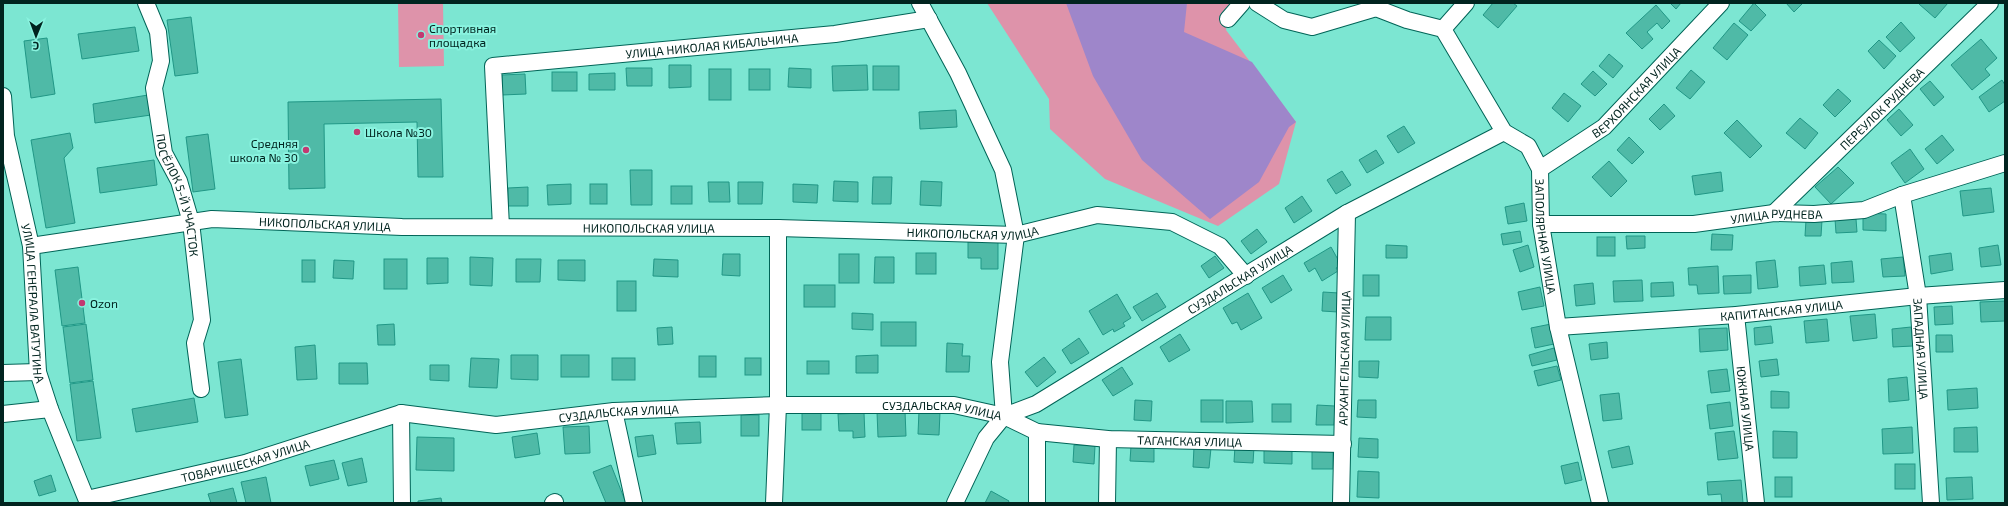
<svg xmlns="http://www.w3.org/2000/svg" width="2008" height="506" font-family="'Exo 2',sans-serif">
  <rect width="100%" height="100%" fill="#7ce6d2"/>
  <g fill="#de93aa">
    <polygon points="398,3 443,3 444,66 399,67"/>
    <polygon points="987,3 1232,3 1226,30 1296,122 1279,184 1218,226 1105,179 1050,129 1049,99"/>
  </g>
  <polygon fill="#9e86ca" points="1066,3 1187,3 1184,32 1252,62 1296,122 1289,127 1259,182 1210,219 1142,160 1093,76"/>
  <g fill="#4fbaa7" stroke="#219786">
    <polygon points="1493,3 1513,3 1517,6 1498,28 1483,15"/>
    <polygon points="1670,3 1681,3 1676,9"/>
    <polygon points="1754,3 1766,15 1751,31 1739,21"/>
    <polygon points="1786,3 1803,3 1794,12"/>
    <polygon points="1920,3 1948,3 1935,18 1919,4"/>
    <polygon points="1656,5 1670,21 1662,29 1657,23 1647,32 1653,39 1642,49 1626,33"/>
    <polygon points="191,17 198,73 175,76 167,20"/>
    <polygon points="1901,22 1915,38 1900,52 1886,37"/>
    <polygon points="1734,23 1748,35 1727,60 1713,48"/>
    <polygon points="135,27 139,51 82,59 78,34"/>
    <polygon points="47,38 55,94 31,98 24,41"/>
    <polygon points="1981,39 1997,58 1985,69 1990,75 1972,90 1951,65"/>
    <polygon points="1879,40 1896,56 1884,69 1868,51"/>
    <polygon points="1609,54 1623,66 1613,78 1599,66"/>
    <polygon points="669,65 691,65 691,87 669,88"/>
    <polygon points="867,65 868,90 833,91 832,66"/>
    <rect x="873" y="66" width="26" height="24"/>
    <polygon points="626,68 652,68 652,86 627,86"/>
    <polygon points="789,68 811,69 811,88 788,87"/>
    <rect x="709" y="69" width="22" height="31"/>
    <rect x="749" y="69" width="21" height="21"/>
    <polygon points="1691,70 1705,82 1690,99 1676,88"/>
    <polygon points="1593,71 1607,84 1595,96 1581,84"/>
    <rect x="552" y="72" width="25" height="19"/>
    <polygon points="615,73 615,90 589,90 589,74"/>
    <polygon points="525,74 526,94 502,95 502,75"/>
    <polygon points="2002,80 2005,85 2005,101 1989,112 1979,97"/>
    <polygon points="1930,81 1944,97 1934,106 1920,89"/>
    <polygon points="1838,89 1851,101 1835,117 1823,105"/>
    <polygon points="1564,93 1581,106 1568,122 1552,108"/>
    <polygon points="148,95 151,115 95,123 93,104"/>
    <polygon points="441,99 443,177 418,177 417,122 324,124 325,188 289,189 288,102"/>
    <polygon points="1664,104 1675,116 1660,130 1649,119"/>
    <polygon points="1899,109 1913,125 1901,136 1887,120"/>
    <polygon points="956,110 957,127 920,129 919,112"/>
    <polygon points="1800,118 1818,133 1805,149 1786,133"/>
    <polygon points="1737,120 1762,146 1750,158 1724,133"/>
    <polygon points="1404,126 1415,143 1398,153 1387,136"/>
    <polygon points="70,133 73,148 64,158 75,223 46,228 31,140"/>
    <polygon points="208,134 215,189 193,192 186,137"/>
    <polygon points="1942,135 1954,150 1937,164 1925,149"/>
    <polygon points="1629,137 1644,152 1632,164 1617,150"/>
    <polygon points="1910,149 1924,169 1905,183 1891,163"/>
    <polygon points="1376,150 1384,163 1367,173 1359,160"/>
    <polygon points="154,160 157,185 100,193 97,168"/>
    <polygon points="1609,161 1627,181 1611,197 1592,177"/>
    <polygon points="1838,167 1854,183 1831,204 1815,187"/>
    <polygon points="630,170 652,170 652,205 631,205"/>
    <polygon points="1342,171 1351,185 1336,194 1327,180"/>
    <polygon points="1721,172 1723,191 1695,195 1692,176"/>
    <polygon points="873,177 892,177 891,204 872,204"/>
    <polygon points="834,181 858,182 858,202 833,201"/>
    <polygon points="921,181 942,182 941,206 920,205"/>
    <polygon points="708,182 729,182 730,202 709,202"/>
    <polygon points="738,182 763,182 762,204 738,204"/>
    <polygon points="571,184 571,204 548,205 547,185"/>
    <rect x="590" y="184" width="17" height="20"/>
    <polygon points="793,184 818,185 817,203 793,202"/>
    <rect x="671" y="186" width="21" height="18"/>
    <polygon points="528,187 528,206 508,206 508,188"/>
    <polygon points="1991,188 1994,212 1963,216 1960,191"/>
    <polygon points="1302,196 1312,211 1294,223 1285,208"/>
    <polygon points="1524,203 1527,221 1508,224 1505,207"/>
    <polygon points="1863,213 1886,214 1886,231 1863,230"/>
    <polygon points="1835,219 1856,219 1857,232 1836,233"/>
    <polygon points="1806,220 1822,220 1821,236 1805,236"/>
    <polygon points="1257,229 1267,242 1251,254 1241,241"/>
    <polygon points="1520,231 1522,242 1503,245 1501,234"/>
    <polygon points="1712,234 1733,235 1732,250 1711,250"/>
    <polygon points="1626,236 1645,236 1645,248 1627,249"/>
    <rect x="1597" y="237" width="18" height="19"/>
    <polygon points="998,241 998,269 981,269 981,258 968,258 968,242"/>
    <polygon points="1386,245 1407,246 1407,258 1386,258"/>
    <polygon points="1528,245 1534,267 1520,272 1513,250"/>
    <polygon points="1998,245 2001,265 1981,267 1979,248"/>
    <polygon points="1331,247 1341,265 1336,268 1338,271 1322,281 1315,268 1309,272 1304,263"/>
    <rect x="916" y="253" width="20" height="21"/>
    <polygon points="1951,253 1953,270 1931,274 1929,256"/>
    <polygon points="723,254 740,254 740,276 722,275"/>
    <rect x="839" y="254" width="20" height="29"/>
    <polygon points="1215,256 1224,268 1209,278 1201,266"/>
    <polygon points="470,257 493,258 492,286 470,285"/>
    <polygon points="875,257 894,257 894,283 874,283"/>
    <polygon points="1903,257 1905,276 1883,277 1881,259"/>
    <polygon points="427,258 448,258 448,283 427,284"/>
    <rect x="384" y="259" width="23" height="30"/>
    <polygon points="516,259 541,259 540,282 516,282"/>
    <polygon points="654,259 678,260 678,277 653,276"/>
    <rect x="302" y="260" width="13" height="22"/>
    <polygon points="334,260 354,261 353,279 333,278"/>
    <polygon points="558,260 585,260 585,281 558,280"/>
    <polygon points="1775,260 1778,287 1758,289 1756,262"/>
    <polygon points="1852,261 1854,282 1832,283 1831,263"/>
    <polygon points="1824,265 1826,284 1800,286 1799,267"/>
    <polygon points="1718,266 1719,293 1698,294 1697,285 1689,285 1688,268"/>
    <polygon points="78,267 85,323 62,326 55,270"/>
    <polygon points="1283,275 1292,290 1271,303 1262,288"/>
    <rect x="1363" y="275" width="16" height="21"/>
    <polygon points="1751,275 1751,293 1724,294 1723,276"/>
    <polygon points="1642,280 1643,301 1614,302 1613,281"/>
    <rect x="617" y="281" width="19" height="30"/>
    <polygon points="1673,282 1674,296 1651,297 1651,283"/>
    <polygon points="1593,283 1595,304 1576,306 1574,285"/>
    <rect x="804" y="285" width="31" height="22"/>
    <polygon points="1540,287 1544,306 1522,310 1518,292"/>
    <polygon points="1323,292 1339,293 1338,312 1322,311"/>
    <polygon points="1157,293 1166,307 1142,321 1133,307"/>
    <polygon points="1248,293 1262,318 1241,330 1237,322 1232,324 1223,308"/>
    <polygon points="1117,294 1131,318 1123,323 1125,326 1114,332 1113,329 1103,335 1089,311"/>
    <polygon points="2005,301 2005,321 1981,322 1980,302"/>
    <polygon points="1952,306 1953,324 1935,325 1934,307"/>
    <polygon points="852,313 873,314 873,330 852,329"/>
    <polygon points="1875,314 1877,338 1853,341 1850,316"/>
    <polygon points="1366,317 1391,317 1391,340 1365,340"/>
    <polygon points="1827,319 1829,341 1806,343 1804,321"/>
    <rect x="881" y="322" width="35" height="24"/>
    <polygon points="86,324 93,380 70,383 63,327"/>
    <polygon points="394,324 395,345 378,345 377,325"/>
    <polygon points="1551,324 1554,344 1535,348 1531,328"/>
    <polygon points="1771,326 1773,343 1755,345 1754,328"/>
    <polygon points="672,327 673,344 658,345 657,328"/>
    <polygon points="1911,327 1913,346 1893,347 1892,329"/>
    <polygon points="1727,328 1728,350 1700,352 1699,329"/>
    <polygon points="1180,334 1190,350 1169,362 1160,347"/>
    <polygon points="1936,335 1952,335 1953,352 1936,352"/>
    <polygon points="1079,338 1089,353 1071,364 1062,350"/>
    <polygon points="1607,342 1608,358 1591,360 1589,344"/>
    <polygon points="947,343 963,344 962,356 970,356 969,372 946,372"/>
    <polygon points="315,345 317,379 297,380 295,347"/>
    <polygon points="1554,348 1557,360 1532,366 1529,355"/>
    <polygon points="511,355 538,355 538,380 511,379"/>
    <rect x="561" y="355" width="28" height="22"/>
    <polygon points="878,355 878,373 856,373 856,356"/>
    <rect x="699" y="356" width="17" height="21"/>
    <polygon points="1044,357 1056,372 1037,387 1025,372"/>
    <polygon points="471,358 499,359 497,388 469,387"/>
    <rect x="612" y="358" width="23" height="22"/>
    <rect x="745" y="358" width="16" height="17"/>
    <polygon points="241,359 248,415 225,418 218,362"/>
    <polygon points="1777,359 1779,375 1761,377 1759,361"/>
    <rect x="807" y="361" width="22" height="13"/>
    <polygon points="1359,361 1379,361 1378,378 1359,377"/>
    <polygon points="339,363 367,363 368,384 339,384"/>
    <polygon points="430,365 449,365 449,381 430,380"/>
    <polygon points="1557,366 1561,380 1538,386 1534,371"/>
    <polygon points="1122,367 1133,384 1113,396 1102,380"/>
    <polygon points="1727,369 1730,391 1711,393 1708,371"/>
    <polygon points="1907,377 1909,400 1889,402 1888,379"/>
    <polygon points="93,381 101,438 77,441 70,384"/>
    <polygon points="1977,388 1978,408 1948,410 1947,390"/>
    <polygon points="1771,391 1789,392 1789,408 1771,408"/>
    <polygon points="1619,393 1622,419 1603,421 1600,395"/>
    <polygon points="194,398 198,422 136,432 132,409"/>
    <polygon points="1135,400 1152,401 1151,421 1134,420"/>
    <rect x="1201" y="400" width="22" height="22"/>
    <polygon points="1358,400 1376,400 1376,418 1357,417"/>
    <polygon points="1226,401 1252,401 1253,422 1226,423"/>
    <polygon points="1730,402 1733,426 1710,429 1707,405"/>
    <rect x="1272" y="404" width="19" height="18"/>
    <polygon points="1317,405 1335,406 1334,425 1316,425"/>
    <polygon points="905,411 906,436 878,437 877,412"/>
    <polygon points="919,411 940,412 939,435 918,434"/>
    <rect x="802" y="412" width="19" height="18"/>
    <polygon points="864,413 865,437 853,438 853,431 839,431 838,414"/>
    <rect x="741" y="415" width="18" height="21"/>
    <polygon points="700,422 701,443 677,444 675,423"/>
    <polygon points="589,426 590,453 565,454 563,427"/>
    <polygon points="1912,427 1913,453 1883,454 1882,429"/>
    <polygon points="1977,427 1978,452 1954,452 1954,428"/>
    <polygon points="1734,431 1738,458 1718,460 1715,433"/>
    <polygon points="1773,431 1797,432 1797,458 1773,458"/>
    <polygon points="537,433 540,454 515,458 512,437"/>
    <polygon points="653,435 656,454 638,457 635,437"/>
    <polygon points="417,437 454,438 454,471 416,470"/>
    <polygon points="1359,438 1378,439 1378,458 1358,457"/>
    <polygon points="1074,445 1095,446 1094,464 1073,462"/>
    <polygon points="1131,446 1154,446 1154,462 1130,461"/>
    <polygon points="1235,446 1254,447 1253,463 1234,462"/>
    <polygon points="1629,446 1633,464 1612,468 1608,451"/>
    <polygon points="1194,447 1211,448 1209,468 1193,467"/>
    <polygon points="1264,449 1292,450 1292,464 1264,463"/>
    <rect x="1312" y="450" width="21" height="19"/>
    <polygon points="362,458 367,482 348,486 342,463"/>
    <polygon points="334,460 339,479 310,486 305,466"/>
    <polygon points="1578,462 1582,480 1565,484 1561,466"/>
    <rect x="1895" y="464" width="20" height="25"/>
    <polygon points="611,465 626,503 606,503 593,472"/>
    <polygon points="1358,471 1379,472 1379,498 1357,497"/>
    <polygon points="51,475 56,491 39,496 34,481"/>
    <polygon points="266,477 271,503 246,503 241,482"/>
    <rect x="1775" y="477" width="17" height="20"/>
    <polygon points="1972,477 1973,499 1947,500 1946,478"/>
    <polygon points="1741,480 1743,503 1722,503 1721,494 1708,495 1707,482"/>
    <polygon points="233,488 237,503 211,503 208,494"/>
    <polygon points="991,491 1009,501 1008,503 985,503"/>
    <polygon points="441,498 442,503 418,503 418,501"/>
  </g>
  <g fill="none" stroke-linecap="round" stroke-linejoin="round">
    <g stroke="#006457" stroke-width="18">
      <g id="minor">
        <path id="s1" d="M146,3l12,29 3,29 -7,27 10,65 15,28 12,41 11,98 -7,23 6,46"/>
        <polyline points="920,3 958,73 1003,170 1016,235 1000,362 1004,416"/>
        <path id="s2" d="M1257,3l27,17 28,7 64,-19 31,12 36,9 61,103 24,14 12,23 1,55 17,103 42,176"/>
        <polyline points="1228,19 1242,3"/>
        <polyline points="1443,29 1466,3"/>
        <path id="s3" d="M3,96l3,40 25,110 7,126 12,37 38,94"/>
        <path id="s4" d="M1540,169l64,-42 117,-124"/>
        <path id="s5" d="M1902,195l16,101 13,207"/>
        <path id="s6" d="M1774,213l216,-210"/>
        <path id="s7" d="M1541,224h153l80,-11 40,1 50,-4 38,-15 103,-32"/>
        <path id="s8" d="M501,227l-8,-161 342,-32 94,-15"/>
        <path id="s9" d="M31,246l181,-27 190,8 376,1 238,7 81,-20 75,7 48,24 26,30"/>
        <path id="s10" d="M1736,315l20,188"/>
        <path id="s11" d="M1558,327l178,-12 182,-19 87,-6"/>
        <polyline points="3,373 38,372"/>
        <polyline points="614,411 634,503"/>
        <polyline points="401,413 402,503"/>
        <polyline points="3,414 50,409"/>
        <polyline points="1004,416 1037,432 1037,503"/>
        <path id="s12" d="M1037,432l71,7 235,5"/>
        <path id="s13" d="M87,499l158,-36 156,-50 95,12 118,-14 164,-6h176l50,11 32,-12 311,-191 157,-81"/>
        <polyline points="553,503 555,502"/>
        <polyline points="774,503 778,405 778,228"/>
        <polyline points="955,503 986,438 1004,416"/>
        <polyline points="1107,503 1108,439"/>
        <path id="s14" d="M1341,503l6,-290"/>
      </g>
    </g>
    <use href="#minor" stroke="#fff" stroke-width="16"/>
  </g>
  <g fill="#c33971" stroke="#89f3df" stroke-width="1.5">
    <circle cx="421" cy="35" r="4"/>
    <circle cx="357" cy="132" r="4"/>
    <circle cx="306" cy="150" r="4"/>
    <circle cx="82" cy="303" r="4"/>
  </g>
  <g text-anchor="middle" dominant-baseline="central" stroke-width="4" stroke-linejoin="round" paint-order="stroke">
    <g font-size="12" fill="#01241f" stroke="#89f3df" text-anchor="start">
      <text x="429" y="28">Спортивная<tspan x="429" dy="14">площадка</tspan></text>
      <text x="365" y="132">Школа №30</text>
      <text x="298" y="143" text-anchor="end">Средняя<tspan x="298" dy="14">школа № 30</tspan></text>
      <text x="90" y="303">Ozon</text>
    </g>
    <g font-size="12" fill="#01241f" stroke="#89f3df">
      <text stroke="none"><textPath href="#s8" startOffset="381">УЛИЦА НИКОЛАЯ КИБАЛЬЧИЧА</textPath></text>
      <text stroke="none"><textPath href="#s4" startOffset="124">ВЕРХОЯНСКАЯ УЛИЦА</textPath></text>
      <text stroke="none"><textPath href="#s6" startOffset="150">ПЕРЕУЛОК РУДНЕВА</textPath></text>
      <text stroke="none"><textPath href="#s1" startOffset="199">ПОСЁЛОК 5-Й УЧАСТОК</textPath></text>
      <text stroke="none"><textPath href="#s7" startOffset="236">УЛИЦА РУДНЕВА</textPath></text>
      <text stroke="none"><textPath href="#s9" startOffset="296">НИКОПОЛЬСКАЯ УЛИЦА</textPath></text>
      <text stroke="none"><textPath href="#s9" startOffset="620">НИКОПОЛЬСКАЯ УЛИЦА</textPath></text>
      <text stroke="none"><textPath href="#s9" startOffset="944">НИКОПОЛЬСКАЯ УЛИЦА</textPath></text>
      <text stroke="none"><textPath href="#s2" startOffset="439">ЗАПОЛЯРНАЯ УЛИЦА</textPath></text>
      <text stroke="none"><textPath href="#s13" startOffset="1205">СУЗДАЛЬСКАЯ УЛИЦА</textPath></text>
      <text stroke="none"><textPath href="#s3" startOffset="210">УЛИЦА ГЕНЕРАЛА ВАТУТИНА</textPath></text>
      <text stroke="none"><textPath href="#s11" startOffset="224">КАПИТАНСКАЯ УЛИЦА</textPath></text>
      <text stroke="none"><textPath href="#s5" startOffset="155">ЗАПАДНАЯ УЛИЦА</textPath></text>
      <text stroke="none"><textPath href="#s14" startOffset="145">АРХАНГЕЛЬСКАЯ УЛИЦА</textPath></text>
      <text stroke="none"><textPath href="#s10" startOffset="94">ЮЖНАЯ УЛИЦА</textPath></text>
      <text stroke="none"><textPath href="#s13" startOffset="869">СУЗДАЛЬСКАЯ УЛИЦА</textPath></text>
      <text stroke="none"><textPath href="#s13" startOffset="545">СУЗДАЛЬСКАЯ УЛИЦА</textPath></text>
      <text stroke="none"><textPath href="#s12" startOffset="153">ТАГАНСКАЯ УЛИЦА</textPath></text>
      <text stroke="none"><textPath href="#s13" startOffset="163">ТОВАРИЩЕСКАЯ УЛИЦА</textPath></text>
    </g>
  </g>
  <rect width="2008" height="506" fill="none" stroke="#01241f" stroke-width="8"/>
  <g transform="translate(36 36) rotate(181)" stroke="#89f3df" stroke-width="3" paint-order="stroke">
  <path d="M0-3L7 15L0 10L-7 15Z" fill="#01241f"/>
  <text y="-6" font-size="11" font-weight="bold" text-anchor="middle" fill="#01241f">С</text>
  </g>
</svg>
